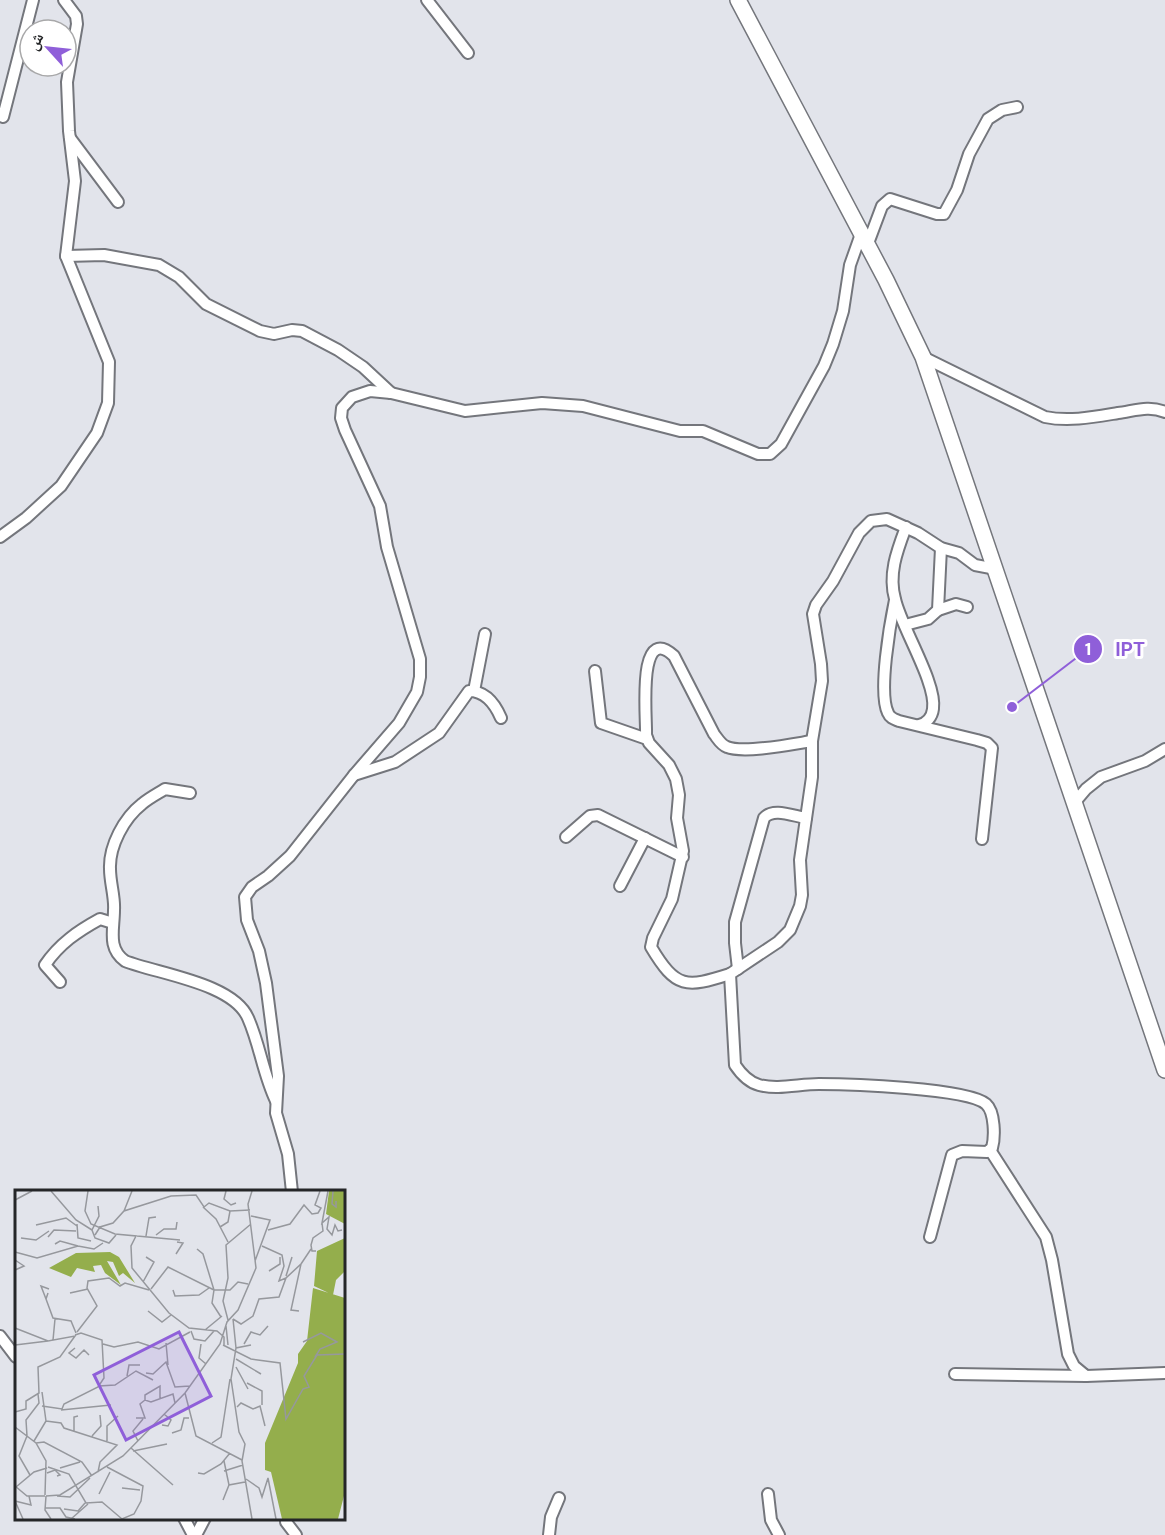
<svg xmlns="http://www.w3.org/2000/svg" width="1165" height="1535" font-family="'DM Sans','Noto Naskh Arabic',sans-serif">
  <rect width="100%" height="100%" fill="#e2e4eb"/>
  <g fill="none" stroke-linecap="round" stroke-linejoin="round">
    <g stroke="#74767c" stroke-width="14">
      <g id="minor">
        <polyline points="427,0 468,53"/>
        <polyline points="3,117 33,0"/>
        <polyline points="70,138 118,202"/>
        <polyline points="867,246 882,206 890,199 937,214 944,214 957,190 969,154 988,119 1002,110 1017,107"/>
        <polyline points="66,256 104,255 159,265 179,277 206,304 260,331 274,334 292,330 302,331 338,350 363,367 391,393"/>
        <path d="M923,357l122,60c24,5 49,0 73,-4 16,-2 31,-8 47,-1"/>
        <path d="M906,527c-9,24 -18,47 -11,72 6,28 42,84 38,110 -1,8 -6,14 -14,16"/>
        <polyline points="0,537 26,518 61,486 97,433 108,403 109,362 66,256 75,181 69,131 67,82 77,24 76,16 64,0"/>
        <path d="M895,600c-5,24 -17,93 -7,113 2,5 6,6 11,8l78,19 10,3 5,5 -10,91"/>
        <polyline points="938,610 956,604 967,607"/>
        <polyline points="905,625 928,619 938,610 941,548"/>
        <polyline points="595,671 601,723 647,739"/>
        <polyline points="474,691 485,634"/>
        <path d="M354,775l41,-13 44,-29 30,-42c16,0 26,13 32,27"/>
        <path d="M190,793l-25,-4c-8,5 -16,9 -23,15 -18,14 -33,42 -32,65 0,14 5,28 4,41 0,20 -7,38 11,51 33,13 108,22 123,57 12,27 15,56 28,83"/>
        <polyline points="1075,802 1086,789 1101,777 1145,761 1165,749"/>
        <polyline points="566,837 590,816 598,815 683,857"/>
        <polyline points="620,886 645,838"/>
        <path d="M738,969l-3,-26v-21l29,-104c9,-11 29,-2 42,0"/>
        <path d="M730,974c-44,14 -54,15 -79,-27l2,-9 19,-39 11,-48 -6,-33 2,-23 -3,-16 -7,-14 -20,-22 -3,-8c1,-15 -10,-114 28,-79l40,78c4,5 7,11 13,13 17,7 66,-3 85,-6"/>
        <path d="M60,982l-15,-17c14,-21 33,-34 55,-46l13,4"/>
        <polyline points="990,1150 1046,1237 1052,1260 1068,1354 1074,1366 1086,1376 1165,1373"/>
        <polyline points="292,1192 288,1154 276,1113 278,1076 266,983 259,951 247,920 245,897 252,887 268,876 290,856 354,775 399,723 417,692 420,677 420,659 387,547 380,506 345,430 341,418 342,408 352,397 370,391 391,393 465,411 542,403 583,406 680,431 703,431 758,454 770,454 781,444 824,366 833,344 843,311 850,265 861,234"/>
        <path d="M930,1237l22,-82 10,-4 25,1 5,-4c3,-11 3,-36 -6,-44 -18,-16 -139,-20 -167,-20 -20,0 -41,6 -60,1 -11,-3 -18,-11 -24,-20l-5,-91 48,-32 12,-12 10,-24 2,-11 -2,-35 12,-83v-36l10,-60 -1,-17 -8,-50 3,-9 17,-24 26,-48 12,-12 16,-2 31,14 23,15 18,5 16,12 21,4"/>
        <polyline points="0,1336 16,1357"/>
        <polyline points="955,1374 1086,1376"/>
        <polyline points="768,1494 771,1520 779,1535"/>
        <polyline points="184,1518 193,1535"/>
        <polyline points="286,1518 286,1522 296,1535"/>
        <polyline points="196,1535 205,1518"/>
        <polyline points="549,1535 551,1517 559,1498"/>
      </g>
    </g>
    <g stroke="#74767c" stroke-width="18">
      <polyline id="secondary" points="738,0 886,280 923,357 1165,1070"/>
    </g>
    <use href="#minor" stroke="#fff" stroke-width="10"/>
    <use href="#secondary" stroke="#fff" stroke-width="15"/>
  </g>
  <g transform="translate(15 1190)">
    <rect width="330" height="330" fill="#e2e4eb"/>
    <path d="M314,1h16v33l-19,-10zM330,48v33l-9,9 -3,15 -19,-9 3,-35zM95,62l9,5 16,26 -12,-10 -4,3 -6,-14 -6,-1 14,24 -16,-12 -4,-8 -8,1 2,6 -18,-4 -6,9 -22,-9 27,-15zM298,98l32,10v194l-7,27h-56l-11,-47 -6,-2v-27l33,-80v-9l9,-13z" fill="#94ae4c"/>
    <path fill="none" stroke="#96989d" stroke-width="1.5" d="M36,1l25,29 16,10M73,1l-3,20 6,13 24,10 21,2 -5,10 1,22 37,45 20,15 28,3 7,6v9M211,1l-2,8 7,6 5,-2M313,1l-6,32 7,-6 -2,12 5,6 3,-10 3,6 4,-1M318,1l-1,13 4,3v-6M0,10l17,-9M83,16l1,10 -7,14 3,8 14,5 7,-8M188,17l13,12 12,23M109,21l8,-20M236,26l19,4 -15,41M62,34l1,14 13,3M21,35l30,-7 11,8M205,37l8,-5 2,-11M253,40l22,-6 14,-19 8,9 6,-1 3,-5 -6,-3 5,-14M80,45l5,-8 13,-4 11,-12 47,-15 25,-1 8,12 5,-4 21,8 20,-1M141,45l8,-6h12l1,-7M122,46l43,4M131,46l3,-18 7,-1M33,47l6,-7 22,1M6,48l15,2 13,-9M40,54l5,-3 18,5M247,56l20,9 2,11 -5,15 7,-3M182,59l6,5 11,36M301,61h-4l-1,-6 2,-7 10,-7 -1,-8M0,62l22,6 41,-12 16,3 9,-6M161,64l7,-11 -6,-1M0,70l9,6 -9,4M286,74l10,-15M254,81l11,-7v-7M271,86l6,-19M128,92l11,-20 -8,-5M136,99l17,-22 46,23M158,100l2,6 24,-1 10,-7M33,103l-2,6 7,19 18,3 5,12M55,103l18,-4M31,109l-5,-13 8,3M133,121l14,11 9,-7M206,127l-9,-14 2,-13h16l8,-8 10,2M218,129l8,5 12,-8 6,-17 20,-2 7,-19 15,-14 -10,46 8,1M218,129l3,29M213,130l-5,-19 5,-23 -2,-33 25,-21M211,136l2,19M0,138l33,13 27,-5 -15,21 -22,10 1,26 -13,8v8l-11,3M190,140l17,-14M176,141l3,8 11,2 9,-10M62,142l20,-26 -10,-18 1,-7 21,-3 11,8 5,-3 24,7M38,150l2,-21M288,152l18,-9 16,9 -17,7 -5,8M151,153l2,22M88,154l11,3 24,-5 21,7 31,-17M186,154l-2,14 7,6M229,154l7,-12 9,3 8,-9M0,155l33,-4M208,155l28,14 29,4 6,56 17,-30 6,-2 -5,-11 13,-21 28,-1M236,155l-15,3 -5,31 8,53 6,12 -3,17 10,58M60,158l-6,5 7,5 8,-8 5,5M221,169l25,15M221,177l12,22M131,183l7,1 13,-12 9,25 15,-1M112,186l2,-11h11M232,193l15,8v14M84,196l16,-1 21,-14 17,9M27,202l4,29M170,203l11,43 46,24M130,210v-5l15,-9v12M27,216l20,3 2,-5 34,-17 6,-9 -2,-38 -21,-7 -6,2M222,217l4,-4 12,6 7,-3 5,20M46,220l50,-5M121,228h9l-5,-14 5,-4 6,2 22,-8 2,9M31,231l15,2 3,5 53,17 -17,17 -2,10M147,235l6,1 3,-6 -7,-6M0,237l21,16 10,18 -1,34M59,241v-14l4,-1M157,243l9,-3 3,-12h5M77,246l9,-10 -1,-11M19,251l12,-20M92,251v-15l11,-10M123,251l-5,-10 10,-12M21,253l8,-1 38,20 10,14M197,253l9,-6 9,-58M116,258l42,37M118,261l34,-7M209,271l5,24M33,277l21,7 17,29 16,-1 20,17 12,-5 7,-13 2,-15 -36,-19M45,278l20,-6M209,281l19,-6M32,283l8,-3 5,5 -3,1M183,283l6,1 17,-10 9,-11M15,285l-11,-19 8,-20 -1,-16 13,-17 -1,-9M231,289l13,9 3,9 6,-19 8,41M0,296l12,10h18M1,297l18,-15 13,-4M107,298l18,2M84,304l11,-22M31,306l14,-1 63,-39 62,-63 35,-49 7,-22 11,-12 18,-42 -8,-64 4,-13M31,306l-1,14 6,9M42,306l13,1 20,-19M208,310l6,-15 16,-3M0,311l16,4 -2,-9M0,311l8,18M30,318h15l6,9 9,2M49,319l14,2 7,-8M56,329l17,-15"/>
    <path fill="#8f5fd9" fill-opacity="0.15" stroke="#8f5fd9" stroke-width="3" d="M164,142l32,64 -85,44 -32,-65z"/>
    <rect width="330" height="330" fill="none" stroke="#252628" stroke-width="3"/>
  </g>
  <path fill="none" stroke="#8f5fd9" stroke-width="2" d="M1012 707L1088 649"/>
  <g fill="#8f5fd9" stroke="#fff" stroke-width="2">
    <circle cx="1012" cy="707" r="6"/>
    <circle cx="1088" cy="649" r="15"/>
  </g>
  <g font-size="18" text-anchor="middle" font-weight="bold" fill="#fff">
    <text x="1088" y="655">1</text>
  </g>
  <g font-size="20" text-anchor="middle" font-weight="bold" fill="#8f5fd9" stroke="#fff" stroke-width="6" stroke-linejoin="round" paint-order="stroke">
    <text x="1130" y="656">IPT</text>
  </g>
  <g transform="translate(48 48) rotate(297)"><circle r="28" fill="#ffffff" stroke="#a8a8a9" stroke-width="1.5"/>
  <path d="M0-4.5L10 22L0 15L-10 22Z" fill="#8f5fd9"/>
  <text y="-9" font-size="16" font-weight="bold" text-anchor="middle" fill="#252628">ش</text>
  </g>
</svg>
